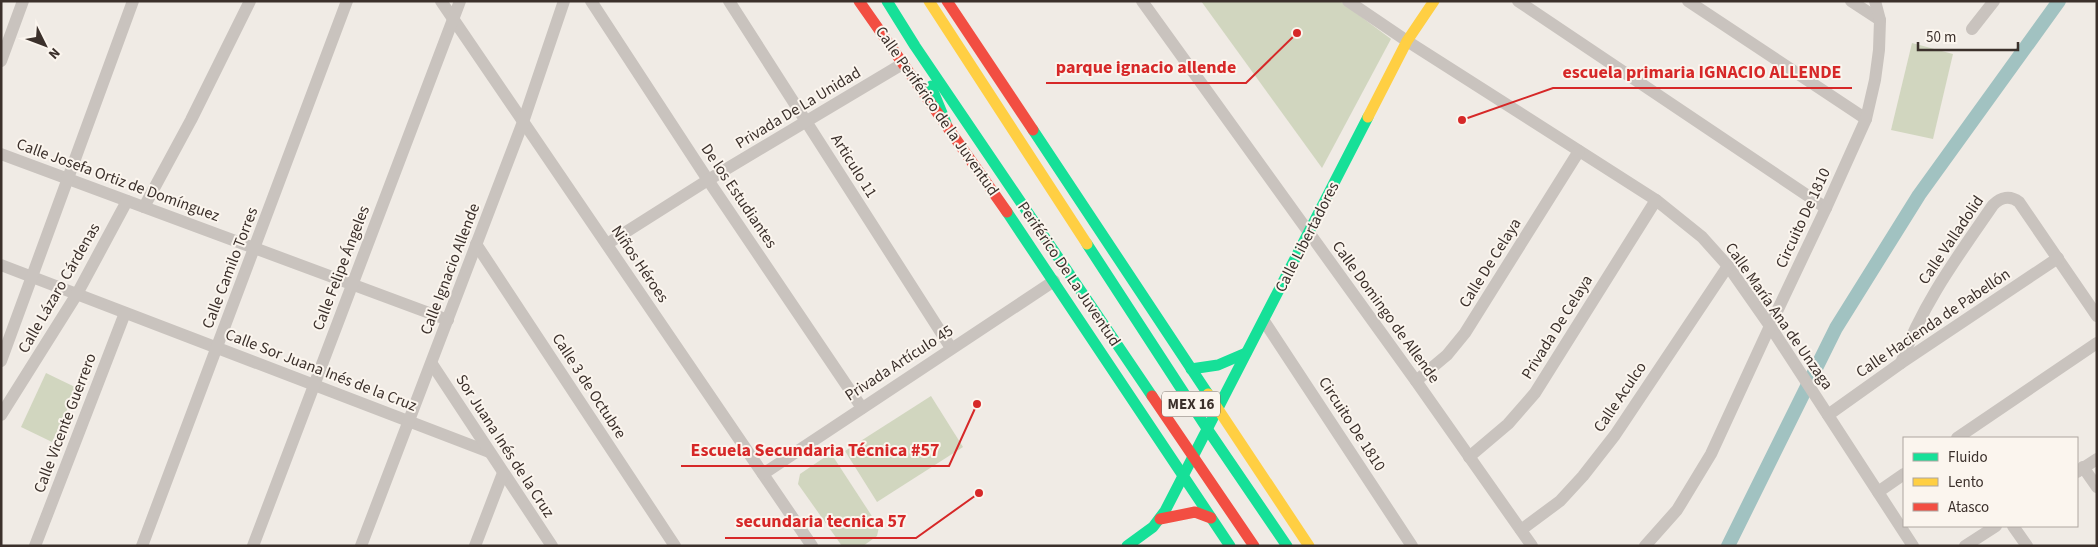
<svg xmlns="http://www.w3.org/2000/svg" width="2098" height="547" font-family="'Source Sans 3',sans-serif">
  <rect width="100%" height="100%" fill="#f0ebe5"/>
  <g fill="#d1d6bf">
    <polygon points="1201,1 1340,1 1391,39 1322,168"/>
    <polygon points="1912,43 1953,54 1933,139 1891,130"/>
    <polygon points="46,373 77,388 52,442 21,427"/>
    <polygon points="931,396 963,447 877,502 845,451"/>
    <polygon points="825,457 834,458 879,527 877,536 863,546 842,546 798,484 800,474"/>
  </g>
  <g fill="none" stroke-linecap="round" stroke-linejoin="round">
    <polyline stroke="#a1c2c1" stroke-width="14" points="1728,546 1836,328 1919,195 2059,1"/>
    <g stroke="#c9c3be" stroke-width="12">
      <polyline points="441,1 812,546"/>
      <polyline points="591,1 708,180 862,408"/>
      <polyline points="729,1 951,348"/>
      <polyline points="1142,1 1416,381 1532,546"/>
      <polyline points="1348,1 1407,41 1656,200 1702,237 1728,266 1770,326 1913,546"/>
      <polyline points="1518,1 1826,208"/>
      <polyline points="1688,1 1866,119"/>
      <polyline points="1851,1 1880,20"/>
      <polyline points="1972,29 1994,1"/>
      <polyline points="1,61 23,1"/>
      <polyline points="1,154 448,320"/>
      <polyline points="144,207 191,120 250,1"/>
      <polyline points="476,244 675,546"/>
      <polyline points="607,244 708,180 904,63"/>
      <polyline points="1,265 489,452"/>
      <polyline points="1264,321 1412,546"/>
      <polyline points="1,361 133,1"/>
      <path d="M1901,363c21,-59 57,-107 92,-158 8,-8 17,-10 26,-3l78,114"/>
      <polyline points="432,364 552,546"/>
      <polyline points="1416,381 1447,355 1465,333 1579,151"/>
      <polyline points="1,415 77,294 127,201"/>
      <polyline points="1828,415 1901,363 2058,258"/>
      <polyline points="1957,438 2097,343"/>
      <polyline points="1469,457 1508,424 1535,393 1656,200"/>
      <polyline points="2083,467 2097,487"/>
      <polyline points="2077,472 2097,459"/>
      <polyline points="763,474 1054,281"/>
      <polyline points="1878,492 1904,474"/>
      <polyline points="2013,526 2027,546"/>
      <polyline points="1521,530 1560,501 1583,476 1615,435 1728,266"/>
      <polyline points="35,546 125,313"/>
      <polyline points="142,546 347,1"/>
      <polyline points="253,546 460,1"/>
      <polyline points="361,546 523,122 564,1"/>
      <polyline points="475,546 503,473"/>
      <polyline points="1645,546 1677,510 1711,454 1770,326 1826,208 1866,119 1875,80 1879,50 1880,20 1875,1"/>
      <polyline points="1965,546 1996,526"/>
    </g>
    <g stroke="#16e098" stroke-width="11">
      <polyline points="887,1 915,46 1152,396"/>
      <polyline points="931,86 946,123"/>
      <polyline points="1033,130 1208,394"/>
      <polyline points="1007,212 1230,546"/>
      <polyline points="1087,244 1208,430 1287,546"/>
      <polyline points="1191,369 1218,365 1246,353"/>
      <polyline points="1127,546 1153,527 1165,511 1368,117"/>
    </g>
    <g stroke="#ffcf43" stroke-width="11">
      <polyline points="929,1 1087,244"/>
      <polyline points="1368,117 1407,41 1434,1"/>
      <polyline points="1208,394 1309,546"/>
    </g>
    <g stroke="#f24e42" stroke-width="11">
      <polyline points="859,1 1007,212"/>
      <polyline points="947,1 1033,130"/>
      <polyline points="1152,396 1254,546"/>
      <polyline points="1160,519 1195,512 1211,518"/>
    </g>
  </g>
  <g text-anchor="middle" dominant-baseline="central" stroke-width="4" stroke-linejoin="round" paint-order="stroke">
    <rect fill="#fbf5ee" stroke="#756b66" stroke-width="1" x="1162" y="391.5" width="58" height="25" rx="4"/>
    <g font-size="15" font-weight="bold" fill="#3b302b">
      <text x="1191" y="404">MEX 16</text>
    </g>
    <g font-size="16" fill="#3b302b" stroke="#fbf5ee">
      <text transform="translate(798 108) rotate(-31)">Privada De La Unidad</text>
      <text transform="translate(937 111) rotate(55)">Calle Periférico de la Juventud</text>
      <text transform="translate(854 166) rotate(58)">Articulo 11</text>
      <text transform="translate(118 180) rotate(20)">Calle Josefa Ortiz de Domínguez</text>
      <text transform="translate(739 196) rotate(56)">De los Estudiantes</text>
      <text transform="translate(1803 218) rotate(-65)">Circuito De 1810</text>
      <text transform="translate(1307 237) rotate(-63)">Calle Libertadores</text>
      <text transform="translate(1951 240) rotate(-56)">Calle Valladolid</text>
      <text transform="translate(1490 263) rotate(-58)">Calle De Celaya</text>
      <text transform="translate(640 264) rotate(56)">Niños Héroes</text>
      <text transform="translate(230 268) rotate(-69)">Calle Camilo Torres</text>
      <text transform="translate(341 268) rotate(-69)">Calle Felipe Ángeles</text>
      <text transform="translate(450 269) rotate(-69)">Calle Ignacio Allende</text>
      <text transform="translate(1069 274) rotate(56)">Periférico De La Juventud</text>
      <text transform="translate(59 288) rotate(-60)">Calle Lázaro Cárdenas</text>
      <text transform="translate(1386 312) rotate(54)">Calle Domingo de Allende</text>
      <text transform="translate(1779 316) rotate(55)">Calle María Ana de Unzaga</text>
      <text transform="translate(1933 323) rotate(-34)">Calle Hacienda de Pabellón</text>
      <text transform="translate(1557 327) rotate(-58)">Privada De Celaya</text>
      <text transform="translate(899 363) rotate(-33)">Privada Artículo 45</text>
      <text transform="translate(321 370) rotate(21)">Calle Sor Juana Inés de la Cruz</text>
      <text transform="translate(589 386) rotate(57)">Calle 3 de Octubre</text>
      <text transform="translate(1620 397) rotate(-56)">Calle Aculco</text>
      <text transform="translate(65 423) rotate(-69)">Calle Vicente Guerrero</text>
      <text transform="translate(1352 424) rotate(57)">Circuito De 1810</text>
      <text transform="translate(505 446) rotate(57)">Sor Juana Inés de la Cruz</text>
    </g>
  </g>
  <path fill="none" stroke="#d62828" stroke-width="2" d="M1297 33L1246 83H1046M1462 120L1553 88H1852M977 404L949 466H681M979 493L916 538H725"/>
  <g fill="#d62828" stroke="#fbf5ee" stroke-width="2">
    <circle cx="1297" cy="33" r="5"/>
    <circle cx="1462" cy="120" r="5"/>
    <circle cx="977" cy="404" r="5"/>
    <circle cx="979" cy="493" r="5"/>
  </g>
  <g font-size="18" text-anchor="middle" font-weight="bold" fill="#d62828" stroke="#fbf5ee" stroke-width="4" stroke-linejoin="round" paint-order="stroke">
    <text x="1146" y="73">parque ignacio allende</text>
    <text x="1702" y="78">escuela primaria IGNACIO ALLENDE</text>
    <text x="815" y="456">Escuela Secundaria Técnica #57</text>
    <text x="821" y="527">secundaria tecnica 57</text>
  </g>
  <rect width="2098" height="547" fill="none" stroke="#3b302b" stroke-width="5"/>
  <rect x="1903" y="437" width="175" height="90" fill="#fbf5ee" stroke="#aea6a0"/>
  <rect x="1913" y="453" width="25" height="8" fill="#16e098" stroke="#aea6a0"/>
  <text x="1948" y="462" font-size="15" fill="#3b302b">Fluido</text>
  <rect x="1913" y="478" width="25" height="8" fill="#ffcf43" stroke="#aea6a0"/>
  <text x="1948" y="487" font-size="15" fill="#3b302b">Lento</text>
  <rect x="1913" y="503" width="25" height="8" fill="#f24e42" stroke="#aea6a0"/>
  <text x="1948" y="512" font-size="15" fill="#3b302b">Atasco</text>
  <g transform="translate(45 45) rotate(132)" stroke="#fbf5ee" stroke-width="4" paint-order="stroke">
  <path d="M0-4L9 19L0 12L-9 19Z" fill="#3b302b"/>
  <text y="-8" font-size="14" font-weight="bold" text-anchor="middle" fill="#3b302b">N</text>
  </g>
  <path d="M1918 42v8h100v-8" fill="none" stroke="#3b302b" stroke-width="2.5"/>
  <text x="1926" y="42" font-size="15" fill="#3b302b" stroke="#fbf5ee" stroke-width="4" paint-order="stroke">50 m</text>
</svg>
